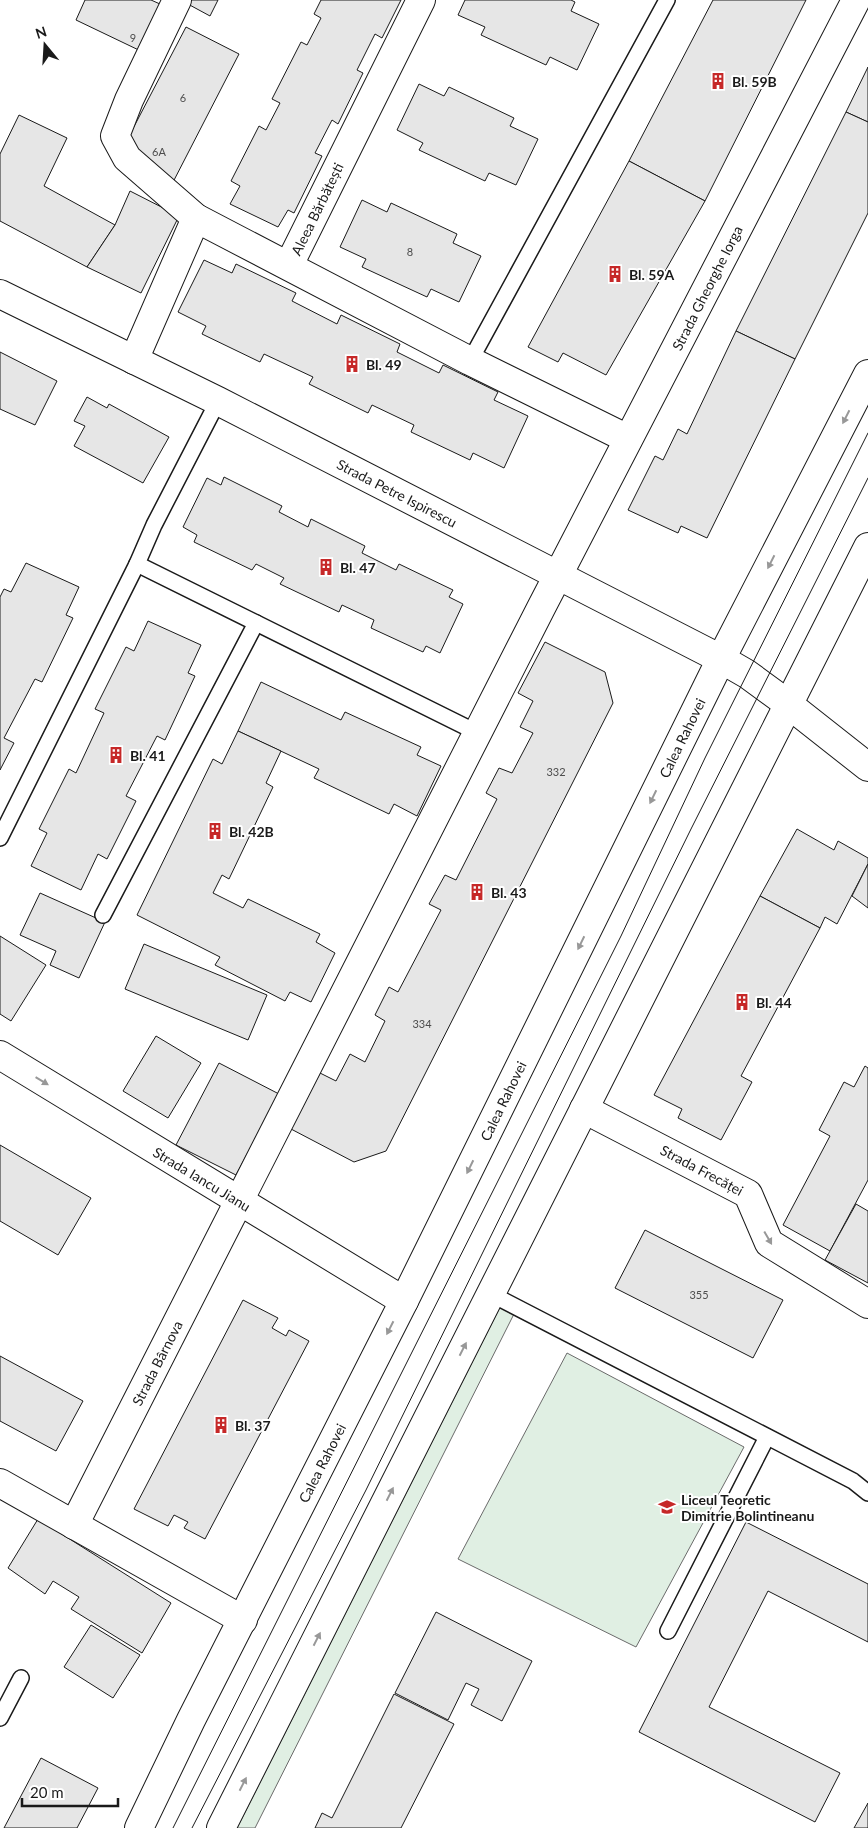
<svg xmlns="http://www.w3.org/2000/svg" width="868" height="1828" font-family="Lato,sans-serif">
  <rect width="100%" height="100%" fill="#fff"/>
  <g fill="#e0efe3" stroke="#6a6a6a">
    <polygon points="501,1305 515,1312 255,1828 237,1828"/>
    <polygon points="567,1353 744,1447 636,1647 458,1559"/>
  </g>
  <g fill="#e6e6e6" stroke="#1a1a1a">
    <polygon points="85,0 151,0 169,8 147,54 76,20"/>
    <polygon points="188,0 218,0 210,16 186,3"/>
    <polygon points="321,0 401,0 382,38 375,34 357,70 363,73 338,124 332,120 315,153 322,156 294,213 288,210 278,227 230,204 240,186 231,181 259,126 266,130 280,103 272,99 301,42 307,45 321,18 314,14"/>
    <polygon points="465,0 571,0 575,2 571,11 599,24 577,70 550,57 546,65 481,35 485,27 458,15"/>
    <polygon points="713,0 806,0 705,201 629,161"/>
    <polygon points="186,27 239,54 171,186 127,140"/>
    <polygon points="868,67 868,122 846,112"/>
    <polygon points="419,84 444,96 449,87 514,118 510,126 538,139 516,185 489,173 485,181 419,150 423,143 397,130"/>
    <polygon points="846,112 868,122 868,213 795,359 736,331"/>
    <polygon points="19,115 67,138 44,186 115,225 87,267 0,221 0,154"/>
    <polygon points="629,161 705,201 606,375 563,353 558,362 528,347"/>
    <polygon points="130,191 179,216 141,293 87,267 115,225"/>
    <polygon points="362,200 387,212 391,203 457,234 453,243 481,256 459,302 431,289 427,297 362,267 366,259 340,247"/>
    <polygon points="204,260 232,273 236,264 296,293 292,301 337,324 341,315 400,344 397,352 439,373 443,365 498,392 494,400 528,416 504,468 473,453 470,460 411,432 414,425 372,405 368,413 309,384 313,377 264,354 260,362 202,334 206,326 178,312"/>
    <polygon points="736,331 795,359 707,538 681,526 678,533 628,510 655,456 663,460 678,429 687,434"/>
    <polygon points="0,352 57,381 35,425 0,409"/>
    <polygon points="87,397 107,408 109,404 169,437 143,483 74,446 85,426 74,421"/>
    <polygon points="224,477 282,506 279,512 308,527 311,519 365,546 362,553 396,570 399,564 453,590 449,597 463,604 440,653 426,646 423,652 371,628 374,620 342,605 339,612 280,584 284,578 256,564 252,570 194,542 197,535 183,527 207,478 221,485"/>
    <polygon points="26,563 79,587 66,615 73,618 42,682 35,679 4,738 14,743 0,770 0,597 4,589 11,592"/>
    <polygon points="148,621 201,645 188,673 195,676 165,740 157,736 126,796 136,801 107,859 98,854 81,890 31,866 47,833 39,829 69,769 76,773 104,713 95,709 126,647 134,651"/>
    <polygon points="545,642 605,672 613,703 386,1151 354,1162 291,1129 320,1073 336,1081 350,1054 365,1062 385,1021 375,1015 389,987 398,992 441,910 429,904 445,875 456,880 497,799 486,793 499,768 512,773 533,733 520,727 533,701 518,693"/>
    <polygon points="261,682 341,720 345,712 421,747 417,755 441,766 417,816 394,804 389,814 314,778 319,769 238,731"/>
    <polygon points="238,731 281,751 266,783 273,787 229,879 222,875 213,893 243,908 248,899 320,934 316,942 335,953 311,1002 290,992 285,1001 215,965 220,957 137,915 213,759 222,764"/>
    <polygon points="797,829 834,850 838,841 868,858 868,864 837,924 825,917 820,928 760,896"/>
    <polygon points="868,864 868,908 852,896"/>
    <polygon points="40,893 105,922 79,978 50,965 56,951 20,935"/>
    <polygon points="760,896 820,928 741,1076 752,1082 721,1140 678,1118 682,1109 654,1095"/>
    <polygon points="0,936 46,965 11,1021 0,1014"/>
    <polygon points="144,944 267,995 248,1040 125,989"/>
    <polygon points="156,1036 201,1063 168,1118 123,1091"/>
    <polygon points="219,1063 279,1094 236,1175 176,1145"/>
    <polygon points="865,1066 868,1068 868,1180 830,1251 783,1225 830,1136 819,1130 844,1082 854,1087"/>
    <polygon points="0,1145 91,1198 58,1255 0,1221"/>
    <polygon points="856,1204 868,1211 868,1283 825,1260"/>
    <polygon points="645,1230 783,1300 753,1358 615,1288"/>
    <polygon points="243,1300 278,1318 272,1328 286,1336 289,1330 309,1341 205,1539 184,1528 188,1522 174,1515 168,1526 134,1509"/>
    <polygon points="0,1356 83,1401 56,1451 0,1421"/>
    <polygon points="38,1519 171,1603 142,1653 71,1609 79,1597 53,1581 45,1594 8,1568"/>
    <polygon points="746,1522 868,1584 868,1642 768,1591 709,1707 840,1773 815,1822 639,1732"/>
    <polygon points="436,1612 532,1661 502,1721 471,1705 479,1689 466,1683 448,1720 395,1693"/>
    <polygon points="91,1625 140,1655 113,1698 64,1667"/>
    <polygon points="394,1694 454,1724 401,1828 315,1828 322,1813 332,1818"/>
    <polygon points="41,1758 98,1788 77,1828 4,1828"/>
    <polygon points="868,1803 868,1828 854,1828"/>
  </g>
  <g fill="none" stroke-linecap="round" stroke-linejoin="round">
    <g stroke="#1a1a1a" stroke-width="18">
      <g id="service">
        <polyline points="470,361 667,0"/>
        <polyline points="137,564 478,733"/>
        <polyline points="0,838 137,564 154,525 218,401"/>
        <polyline points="103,915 256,623"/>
        <polyline points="491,1294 853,1481 868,1493"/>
        <polyline points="668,1631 767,1437"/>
        <polyline points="0,1718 21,1678"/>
      </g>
    </g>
    <g stroke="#1a1a1a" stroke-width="30">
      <g id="minor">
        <polyline points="177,0 129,100 115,136 127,158 196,218 470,361 628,439"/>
        <polyline points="289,265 421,0"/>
        <polyline points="134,360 196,218"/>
        <polyline points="788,704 868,767"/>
        <polyline points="0,1055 404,1301"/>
        <polyline points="584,1109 748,1194 769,1243 868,1304"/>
        <polyline points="0,1483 243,1620"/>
        <polyline points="74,1525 541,608 856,0"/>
      </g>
    </g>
    <g stroke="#1a1a1a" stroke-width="30">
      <polyline id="tertiary" points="0,294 218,401 721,659 747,674 788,704"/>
    </g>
    <g stroke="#1a1a1a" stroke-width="30">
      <g id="primary">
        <polyline points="139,1828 191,1720 404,1301 721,659 868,374"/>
        <polyline points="221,1828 868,547"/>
      </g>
    </g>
    <use href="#service" stroke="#fff" stroke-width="15"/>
    <use href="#minor" stroke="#fff" stroke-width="28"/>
    <use href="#tertiary" stroke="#fff" stroke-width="28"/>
    <use href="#primary" stroke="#fff" stroke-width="28"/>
    <g stroke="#1a1a1a" stroke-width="1">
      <polyline points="173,1828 621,936 705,758 868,433"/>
      <polyline points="192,1828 366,1490 691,829 868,478"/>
    </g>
  </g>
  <defs><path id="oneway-solid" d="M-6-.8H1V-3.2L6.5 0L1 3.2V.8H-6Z" transform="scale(1.25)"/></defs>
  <g fill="#989898">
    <use href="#oneway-solid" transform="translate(846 417) rotate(117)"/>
    <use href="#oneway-solid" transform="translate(771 562) rotate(117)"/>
    <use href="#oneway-solid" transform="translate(653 797) rotate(116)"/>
    <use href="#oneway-solid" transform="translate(581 943) rotate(116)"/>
    <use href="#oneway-solid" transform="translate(42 1081) rotate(31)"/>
    <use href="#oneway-solid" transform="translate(470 1167) rotate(116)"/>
    <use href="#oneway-solid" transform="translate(768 1238) rotate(60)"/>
    <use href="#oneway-solid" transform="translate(390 1328) rotate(117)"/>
    <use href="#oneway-solid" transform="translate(463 1349) rotate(-63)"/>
    <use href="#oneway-solid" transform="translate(390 1494) rotate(-63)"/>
    <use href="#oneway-solid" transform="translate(317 1639) rotate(-63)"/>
    <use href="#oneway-solid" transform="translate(243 1784) rotate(-63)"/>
  </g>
  <defs>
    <g id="building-bare" transform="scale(1.35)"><path d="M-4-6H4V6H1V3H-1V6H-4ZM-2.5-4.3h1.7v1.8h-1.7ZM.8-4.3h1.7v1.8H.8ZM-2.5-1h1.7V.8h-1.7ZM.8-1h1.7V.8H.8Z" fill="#c62828" stroke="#fff" stroke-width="2.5" paint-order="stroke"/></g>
    <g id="school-bare" transform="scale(1.35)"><path d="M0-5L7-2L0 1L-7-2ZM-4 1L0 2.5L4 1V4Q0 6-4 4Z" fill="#c62828" stroke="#fff" stroke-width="2.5" paint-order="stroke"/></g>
  </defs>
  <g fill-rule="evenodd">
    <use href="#building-bare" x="718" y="81"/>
    <use href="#building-bare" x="615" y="274"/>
    <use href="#building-bare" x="352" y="364"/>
    <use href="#building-bare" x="326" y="567"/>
    <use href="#building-bare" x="116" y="755"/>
    <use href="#building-bare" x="215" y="831"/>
    <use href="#building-bare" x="477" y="892"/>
    <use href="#building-bare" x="742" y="1002"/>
    <use href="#building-bare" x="221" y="1425"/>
    <use href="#school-bare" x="667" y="1507"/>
  </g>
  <g text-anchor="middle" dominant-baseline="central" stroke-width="4" stroke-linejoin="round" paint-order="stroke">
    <g font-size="11" fill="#4d4d4d">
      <text x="133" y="37">9</text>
      <text x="183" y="97">6</text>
      <text x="159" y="151">6A</text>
      <text x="410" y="251">8</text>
      <text x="556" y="771">332</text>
      <text x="422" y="1023">334</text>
      <text x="699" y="1294">355</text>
    </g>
    <g font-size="14" font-weight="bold" fill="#1a1a1a" stroke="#fff" text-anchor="start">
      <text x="732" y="81">Bl. 59B</text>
      <text x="629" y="274">Bl. 59A</text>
      <text x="366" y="364">Bl. 49</text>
      <text x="340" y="567">Bl. 47</text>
      <text x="130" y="755">Bl. 41</text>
      <text x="229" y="831">Bl. 42B</text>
      <text x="491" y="892">Bl. 43</text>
      <text x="756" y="1002">Bl. 44</text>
      <text x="235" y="1425">Bl. 37</text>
      <text x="681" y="1499">Liceul Teoretic<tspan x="681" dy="16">Dimitrie Bolintineanu</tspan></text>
    </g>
    <g font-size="14" fill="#1a1a1a" stroke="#fff">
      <text transform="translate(317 209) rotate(-64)">Aleea Bărbătești</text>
      <text transform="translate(707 288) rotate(-63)">Strada Gheorghe Iorga</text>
      <text transform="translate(397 493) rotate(27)">Strada Petre Ispirescu</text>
      <text transform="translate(682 738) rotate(-64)">Calea Rahovei</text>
      <text transform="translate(503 1101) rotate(-64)">Calea Rahovei</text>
      <text transform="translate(702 1170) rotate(28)">Strada Frecăței</text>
      <text transform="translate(202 1179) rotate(31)">Strada Iancu Jianu</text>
      <text transform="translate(157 1363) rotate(-63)">Strada Bârnova</text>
      <text transform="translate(322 1463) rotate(-63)">Calea Rahovei</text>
    </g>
  </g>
  <g transform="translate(45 45) rotate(342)" stroke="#ffffff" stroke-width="4" paint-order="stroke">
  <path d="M0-4L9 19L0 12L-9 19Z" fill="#1a1a1a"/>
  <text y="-8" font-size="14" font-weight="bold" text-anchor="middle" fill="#1a1a1a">N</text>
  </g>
  <path d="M22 1798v8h96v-8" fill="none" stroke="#1a1a1a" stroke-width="2.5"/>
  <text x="30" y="1798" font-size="15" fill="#1a1a1a" stroke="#ffffff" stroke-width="4" paint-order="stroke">20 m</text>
</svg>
